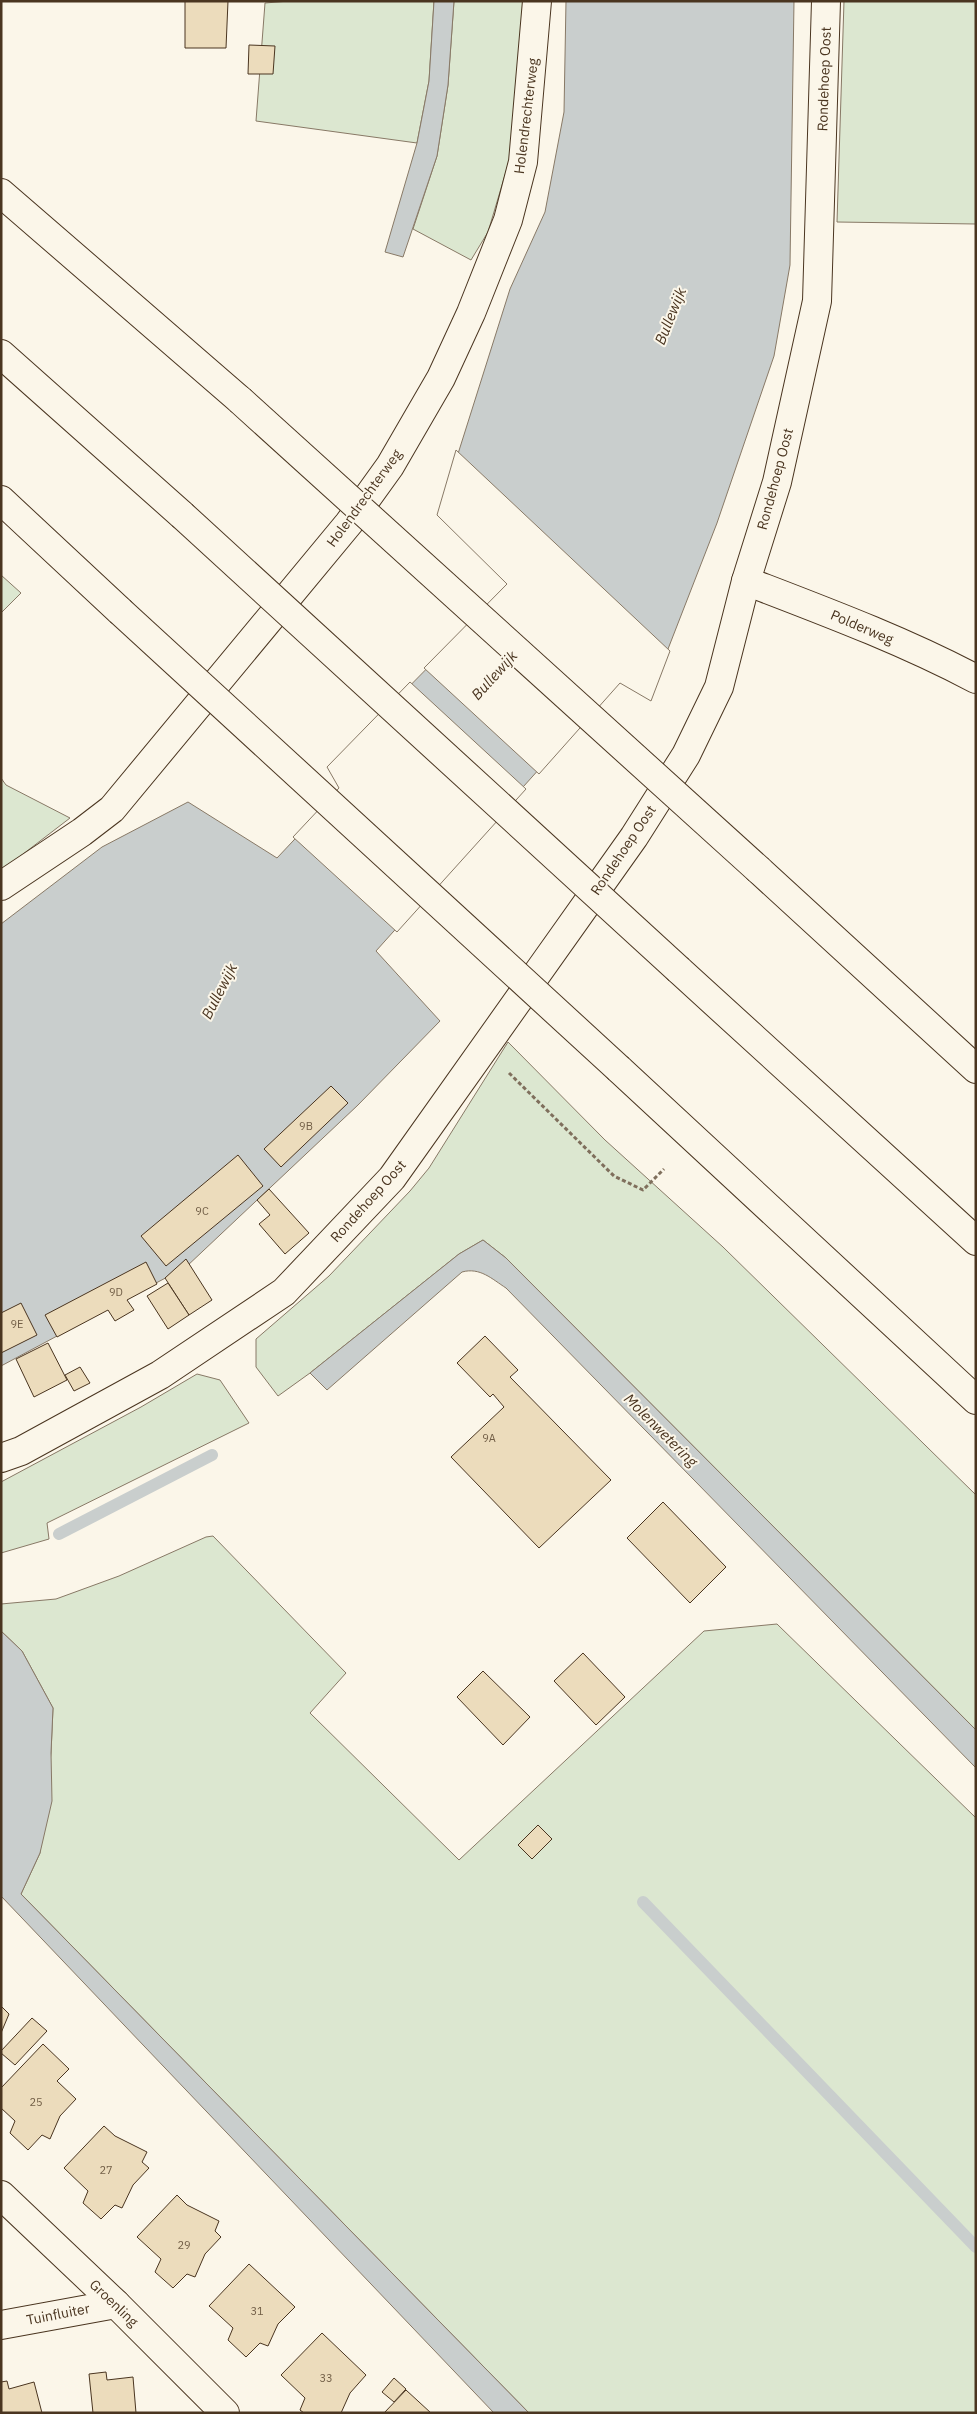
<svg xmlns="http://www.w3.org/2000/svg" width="977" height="2414" font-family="'IBM Plex Sans',sans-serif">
  <rect width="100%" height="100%" fill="#fbf6e9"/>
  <g fill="#dce7d0" stroke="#887966">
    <polygon points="289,1 434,1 429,81 417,143 256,121 265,3"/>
    <polygon points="454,1 528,1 522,118 488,232 471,260 413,229 437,156 448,85"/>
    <polygon points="844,1 976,1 976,224 837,222"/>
    <polygon points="1,575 21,593 1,613"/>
    <polygon points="1,778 6,785 70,818 1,871"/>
    <polygon points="508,1042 605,1140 723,1247 976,1495 976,1730 506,1258 483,1240 459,1254 310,1373 278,1396 256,1367 256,1339 329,1276 410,1191 429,1168"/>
    <polygon points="197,1374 220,1380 249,1423 47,1523 49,1539 1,1553 1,1482 141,1407"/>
    <polygon points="213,1536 346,1673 310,1713 459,1860 704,1631 777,1624 976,1818 976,2413 529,2413 21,1894 40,1853 51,1753 53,1708 22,1651 1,1631 1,1604 56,1599 119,1576 206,1537"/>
  </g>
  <g fill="#c9cecd" stroke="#887966">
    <polygon points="434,1 454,1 448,85 437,156 403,257 385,252 417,143 429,81"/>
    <polygon points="566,1 794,1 790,265 774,356 717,523 661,667 619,680 376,951 440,1021 358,1105 186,1267 1,1366 1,924 102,847 188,802 277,858 342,789 329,768 510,584 439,514 510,289 545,212 564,112"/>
    <path d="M483,1240l23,18 470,472v38l-470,-480c-14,-9 -26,-21 -44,-16l-135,118 -17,-17 149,-119z"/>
    <polygon points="1,1631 22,1651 53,1708 51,1753 52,1801 40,1853 21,1894 529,2413 494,2413 1,1896"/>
  </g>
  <g fill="#fbf6e9" stroke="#887966">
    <polygon points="456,450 670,651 651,701 620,683 539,774 424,668 507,584 437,515"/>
    <polygon points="410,682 526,789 397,932 293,837 339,788 327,767"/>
  </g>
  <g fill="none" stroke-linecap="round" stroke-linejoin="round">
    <g stroke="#c9cecd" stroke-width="12">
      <polyline points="59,1534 212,1455"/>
      <polyline points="643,1902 976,2247"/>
    </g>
  </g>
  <g fill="#ecdcbc" stroke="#4a3520">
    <polygon points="185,1 228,1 226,48 185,48"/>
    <polygon points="249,45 275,46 273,74 248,74"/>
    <polygon points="331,1086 348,1103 281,1167 264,1149"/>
    <polygon points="238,1155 263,1186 166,1266 141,1236"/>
    <polygon points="269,1189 309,1233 285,1254 259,1224 270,1215 257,1200"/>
    <polygon points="186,1259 212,1300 189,1315 165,1278"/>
    <polygon points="146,1262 157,1284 127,1300 134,1310 115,1321 108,1310 57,1337 45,1315"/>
    <polygon points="168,1283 189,1315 168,1329 147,1296"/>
    <polygon points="21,1303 37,1335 1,1353 1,1313"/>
    <polygon points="485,1336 518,1370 510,1377 611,1480 539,1548 451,1457 504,1407 493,1394 490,1397 457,1363"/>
    <polygon points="48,1343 67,1380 34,1397 16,1359"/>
    <polygon points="80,1367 90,1383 74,1391 65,1375"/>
    <polygon points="663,1502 726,1567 690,1603 627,1538"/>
    <polygon points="583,1653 625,1697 596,1725 554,1681"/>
    <polygon points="483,1671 530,1717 503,1745 457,1697"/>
    <polygon points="538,1825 552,1839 532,1859 518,1845"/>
    <polygon points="1,2006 9,2014 1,2033"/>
    <polygon points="32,2018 47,2031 15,2065 1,2053 1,2051"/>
    <polygon points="43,2044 69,2069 57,2081 76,2099 60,2116 50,2139 42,2135 28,2150 10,2133 15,2121 1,2108 1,2088"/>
    <polygon points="104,2126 115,2136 147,2152 142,2162 149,2168 133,2185 122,2208 115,2205 101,2219 83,2203 88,2191 64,2168"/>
    <polygon points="177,2195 187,2205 219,2221 215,2231 221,2237 205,2254 195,2277 187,2274 173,2288 155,2272 161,2259 137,2237"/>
    <polygon points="249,2264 295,2307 278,2324 268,2346 260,2343 246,2357 228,2340 233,2328 209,2306"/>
    <polygon points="322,2333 366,2375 350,2393 341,2413 304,2413 300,2410 305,2398 281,2375"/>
    <polygon points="106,2372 107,2380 133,2377 136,2413 93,2413 89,2374"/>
    <polygon points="394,2378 406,2389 394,2402 382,2392"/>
    <polygon points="7,2381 9,2389 34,2382 42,2413 1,2413 1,2382"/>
    <polygon points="406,2390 431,2413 384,2413"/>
  </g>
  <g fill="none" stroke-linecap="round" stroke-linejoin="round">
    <g stroke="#4a3520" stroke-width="30">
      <g id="minor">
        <polyline points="1,886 82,832 112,809 349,523 390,466 441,378 471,313 508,220 523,162 537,1"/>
        <polyline points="1,1458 21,1451 160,1375 284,1292 392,1178 634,837 686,755 719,687 746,581"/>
        <polyline points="1,2195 116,2304 225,2413"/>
        <polyline points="1,2325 116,2304"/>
      </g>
    </g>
    <g stroke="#4a3520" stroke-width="30">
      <path id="tertiary" d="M826,1l-9,300 -40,181 -31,99c78,30 156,59 230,98"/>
    </g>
    <g stroke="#4a3520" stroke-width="30">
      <g id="motorway">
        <polyline points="1,193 240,400"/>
        <polyline points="1,354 182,515"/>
        <polyline points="1,500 120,611"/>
        <polyline points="759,870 976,1069"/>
        <polyline points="679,970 976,1241"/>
        <polyline points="619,1069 976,1400"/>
      </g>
    </g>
    <polyline stroke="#7f6f5c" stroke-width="3" stroke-dasharray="4 2.5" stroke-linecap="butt" points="509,1073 614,1176 643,1190 664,1169"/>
    <use href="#minor" stroke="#fbf6e9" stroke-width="28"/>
    <use href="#tertiary" stroke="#fbf6e9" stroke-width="28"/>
    <use href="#motorway" stroke="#fbf6e9" stroke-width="28"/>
    <g stroke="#4a3520" stroke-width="30" stroke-linecap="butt">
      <g id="motorway-bridge">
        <polyline points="240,400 759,870"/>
        <polyline points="182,515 679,970"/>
        <polyline points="120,611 619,1069"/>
      </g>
    </g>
    <use href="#motorway-bridge" stroke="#fbf6e9" stroke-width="28"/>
  </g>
  <g text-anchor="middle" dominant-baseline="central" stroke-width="4" stroke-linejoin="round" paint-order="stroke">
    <g font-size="11" fill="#725f47">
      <text x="306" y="1126">9B</text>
      <text x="202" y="1211">9C</text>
      <text x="116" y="1292">9D</text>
      <text x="17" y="1324">9E</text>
      <text x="489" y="1438">9A</text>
      <text x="36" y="2102">25</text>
      <text x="106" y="2170">27</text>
      <text x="184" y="2245">29</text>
      <text x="257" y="2311">31</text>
      <text x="326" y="2378">33</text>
    </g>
    <g font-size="14" fill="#4a3520" stroke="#fbf6e9">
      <text transform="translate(824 79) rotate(-88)">Rondehoep Oost</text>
      <text transform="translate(526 116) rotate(-83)">Holendrechterweg</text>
      <text transform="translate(775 479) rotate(-75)">Rondehoep Oost</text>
      <text transform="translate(364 498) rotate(-54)">Holendrechterweg</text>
      <text transform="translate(862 627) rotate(23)">Polderweg</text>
      <text transform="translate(623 850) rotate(-56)">Rondehoep Oost</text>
      <text transform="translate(368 1201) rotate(-48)">Rondehoep Oost</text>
      <text transform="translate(114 2303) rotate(44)">Groenling</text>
      <text transform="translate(58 2314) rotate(-11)">Tuinfluiter</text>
    </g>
    <g font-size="15" font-style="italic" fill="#4a3520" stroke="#fbf6e9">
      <text transform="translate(670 316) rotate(-68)">Bullewijk</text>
      <text transform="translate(494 675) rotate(-48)">Bullewijk</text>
      <text transform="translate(219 991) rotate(-63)">Bullewijk</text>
      <text transform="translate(661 1430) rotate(45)">Molenwetering</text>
    </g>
  </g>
  <rect width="977" height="2414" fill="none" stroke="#4a3520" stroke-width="5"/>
</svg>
